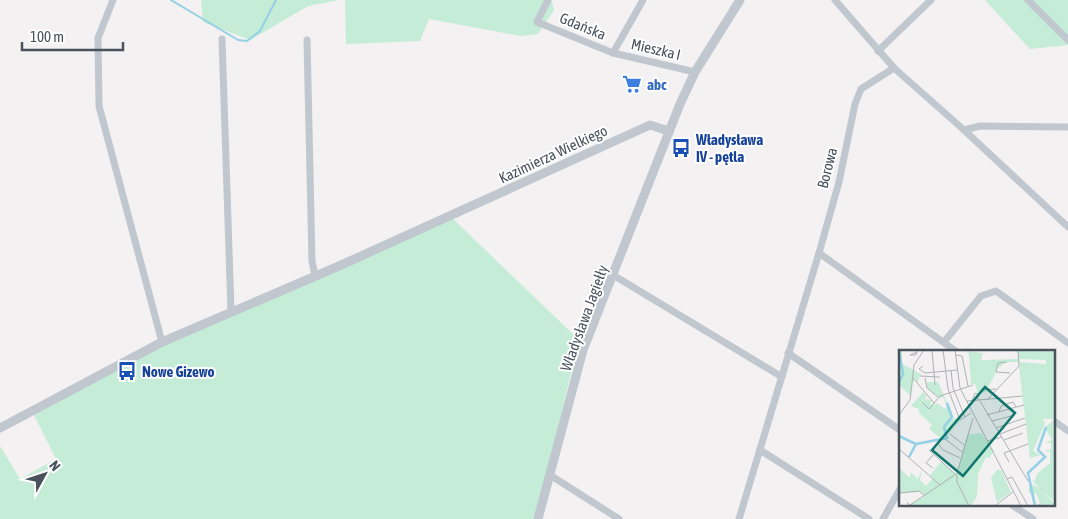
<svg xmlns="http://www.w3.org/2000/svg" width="1068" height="519" font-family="'Asap Condensed',sans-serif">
  <rect width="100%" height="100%" fill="#f3f1f1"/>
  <g fill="#c4ecd6">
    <polygon points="201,0 339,0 308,6 250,40 203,22"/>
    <polygon points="345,0 551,0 554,10 538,34 521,36 429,19 420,41 346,44"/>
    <polygon points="985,0 1068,0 1068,45 1030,49"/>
    <polygon points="450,216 579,340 536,519 0,519 0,446 20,479 56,459 34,415 162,342"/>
  </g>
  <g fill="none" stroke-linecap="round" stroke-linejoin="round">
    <polyline stroke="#94d0e6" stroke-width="2" points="171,0 238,40 247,41 260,31 276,0"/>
    <g stroke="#c0c7ce" stroke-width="7">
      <polyline points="113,0 98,38 99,106 162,342"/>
      <polyline points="548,0 537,22 613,53"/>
      <polyline points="643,0 613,53 695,72"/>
      <polyline points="835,0 894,68 964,130 1068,227"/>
      <polyline points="1028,0 1068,40"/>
      <polyline points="222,39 231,311"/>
      <polyline points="307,40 312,261 315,276"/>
      <polyline points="878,51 931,0"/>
      <polyline points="964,130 980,126 1068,127"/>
      <polyline points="819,253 957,352"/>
      <polyline points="613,275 782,377"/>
      <polyline points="944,342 981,296 996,291 1068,343"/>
      <polyline points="788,353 900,430"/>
      <polyline points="1054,421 1068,431"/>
      <polyline points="760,450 869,519"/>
      <polyline points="550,475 619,519"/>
      <polyline points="1012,505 1033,519"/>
      <polyline points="739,519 819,253 839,182 855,104 861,89 894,68"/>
      <polyline points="883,519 900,489"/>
    </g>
    <g stroke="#c0c7ce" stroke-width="9">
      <polyline points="0,428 162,342 339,266 650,125 669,131"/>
      <polyline points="538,519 583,350 680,104 695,72 740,0"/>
    </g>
  </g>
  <defs>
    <g id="supermarket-bare" transform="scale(1.5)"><path d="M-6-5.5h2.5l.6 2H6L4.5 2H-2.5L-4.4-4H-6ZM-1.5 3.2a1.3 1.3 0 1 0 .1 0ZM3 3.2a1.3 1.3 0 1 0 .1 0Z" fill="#3f7fe0" stroke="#fff" stroke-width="2.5" paint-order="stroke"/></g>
    <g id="bus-bare" transform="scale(1.5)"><path d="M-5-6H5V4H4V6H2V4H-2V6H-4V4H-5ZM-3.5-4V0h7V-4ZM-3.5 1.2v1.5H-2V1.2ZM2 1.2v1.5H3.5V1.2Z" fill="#1a4fb4" stroke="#fff" stroke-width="2.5" paint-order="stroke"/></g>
  </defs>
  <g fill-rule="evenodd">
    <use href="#supermarket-bare" x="632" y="84"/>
    <use href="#bus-bare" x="681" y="148"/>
    <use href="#bus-bare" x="127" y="371"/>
  </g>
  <g text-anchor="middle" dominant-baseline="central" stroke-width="4" stroke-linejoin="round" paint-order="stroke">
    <g font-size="15" fill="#4a535d" stroke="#fff">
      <text transform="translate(583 26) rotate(22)">Gdańska</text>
      <text transform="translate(656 49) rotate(13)">Mieszka I</text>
      <text transform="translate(553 154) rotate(-25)">Kazimierza Wielkiego</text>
      <text transform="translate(827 168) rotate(-76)">Borowa</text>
      <text transform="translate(584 318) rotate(-70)">Władysława Jagiełły</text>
    </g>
    <g font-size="15" font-weight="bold" fill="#366cbe" stroke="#fff" text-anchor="start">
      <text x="647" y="84">abc</text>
    </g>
    <g font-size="15" font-weight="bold" fill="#164399" stroke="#fff" text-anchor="start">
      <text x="696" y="139">Władysława<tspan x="696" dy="17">IV - pętla</tspan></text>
      <text x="142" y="371">Nowe Gizewo</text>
    </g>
  </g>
  <g transform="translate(899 350)">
    <rect width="156" height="156" fill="#f3f1f1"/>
    <path d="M0,0h3v14l19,10 -4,9 -3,-5 -3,18 -12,-11zM119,0h37v151l-16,-11 16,13v2l-20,1 5,-3 -4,-10 -5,2 -3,-5 3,-6 9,5 -8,-9 3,1 2,-7 13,-11v-12l-8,1 9,-3v-6l-6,-1 7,-2 -7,-12 9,-9h-11l2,4 -12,28 8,4 -11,3 -11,-91v-5l27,2v-4l-27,-1v3h-13l-8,6 -12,24 -8,1 -3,-9h-4l-2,-30 -3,-3 17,2 -2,7h5l32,-1zM28,32h11l15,35 -1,2 7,-1 1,3 -17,19 -14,-11 3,-4 -13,-12v-4l-8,-3 12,-14 4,4 -3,3 8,1 -2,5 7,-2 8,6 2,-3 -4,-9 -3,1 -13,-10zM82,83l13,18 -5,7 -3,-1 -8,17 -1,22 -6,10h-63l17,-10 -3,-4 -23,1v-25l11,10 1,-6 7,7 4,-10 -2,11 6,6 7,-8 -3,-3 11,-13 15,12 5,-1 -3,-4 9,-34zM98,120h4l10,22 -14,10 -6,-24z" fill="#c4ecd6"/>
    <path fill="none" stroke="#94d0e6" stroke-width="2.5" d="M0,32l4,-8 -4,-24M0,86l17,8 -7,13M17,94l31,-6 -3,-11 8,-10 -5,-14M136,156l-7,-33 17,-16 -7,-7 8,-23"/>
    <path fill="none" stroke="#afb2b6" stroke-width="1" d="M33,0l3,35M44,0l5,39 12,31 5,-3M56,0l5,38 61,118M18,2l-7,3h6l1,-3v-2M57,5l6,1 6,30M108,12l-9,1 -2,9 14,1M24,16l-4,3 6,4 32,-3M52,20l2,18 12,29 6,-4M21,26l20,1M14,28l21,25M26,28l2,10 11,9M81,40l16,-1M88,50l32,-34 -1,-16M68,51l56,-5M73,51l3,-8 3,1v7M81,51l48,80M23,52l7,7 11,-13 33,-11M100,62l2,-6 12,-4 3,5M0,65l11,-15 4,-35 10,-15M88,65l37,-10M93,71l23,-6M97,78l29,-10M51,84l14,11M101,84l26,-10M46,89l17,13M105,90l19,-7M88,91l15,-4M38,92l6,8 17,8M0,99l41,36M30,100l27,25M110,112l-5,-9 24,-9M34,118l-7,-5 7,-8M108,129l5,-2 16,29M0,143l20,-2 6,5M8,153l3,2 46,-31M97,155l17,-13M70,156l-12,-24v-9l16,-55"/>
    <path fill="#0f766e" fill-opacity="0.15" stroke="#0f766e" stroke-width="2.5" d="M86,37l30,26 -52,63 -31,-26z"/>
    <rect width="156" height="156" fill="none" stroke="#4a535d" stroke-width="2.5"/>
  </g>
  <g transform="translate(45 474) rotate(50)" stroke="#ffffff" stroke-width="4" paint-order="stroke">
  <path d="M0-4L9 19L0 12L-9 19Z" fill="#4a535d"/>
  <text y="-8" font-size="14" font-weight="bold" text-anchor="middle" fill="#4a535d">N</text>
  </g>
  <path d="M22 42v8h101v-8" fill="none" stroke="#4a535d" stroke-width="2.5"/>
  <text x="30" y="42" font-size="15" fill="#4a535d" stroke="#ffffff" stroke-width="4" paint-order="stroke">100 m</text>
</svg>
